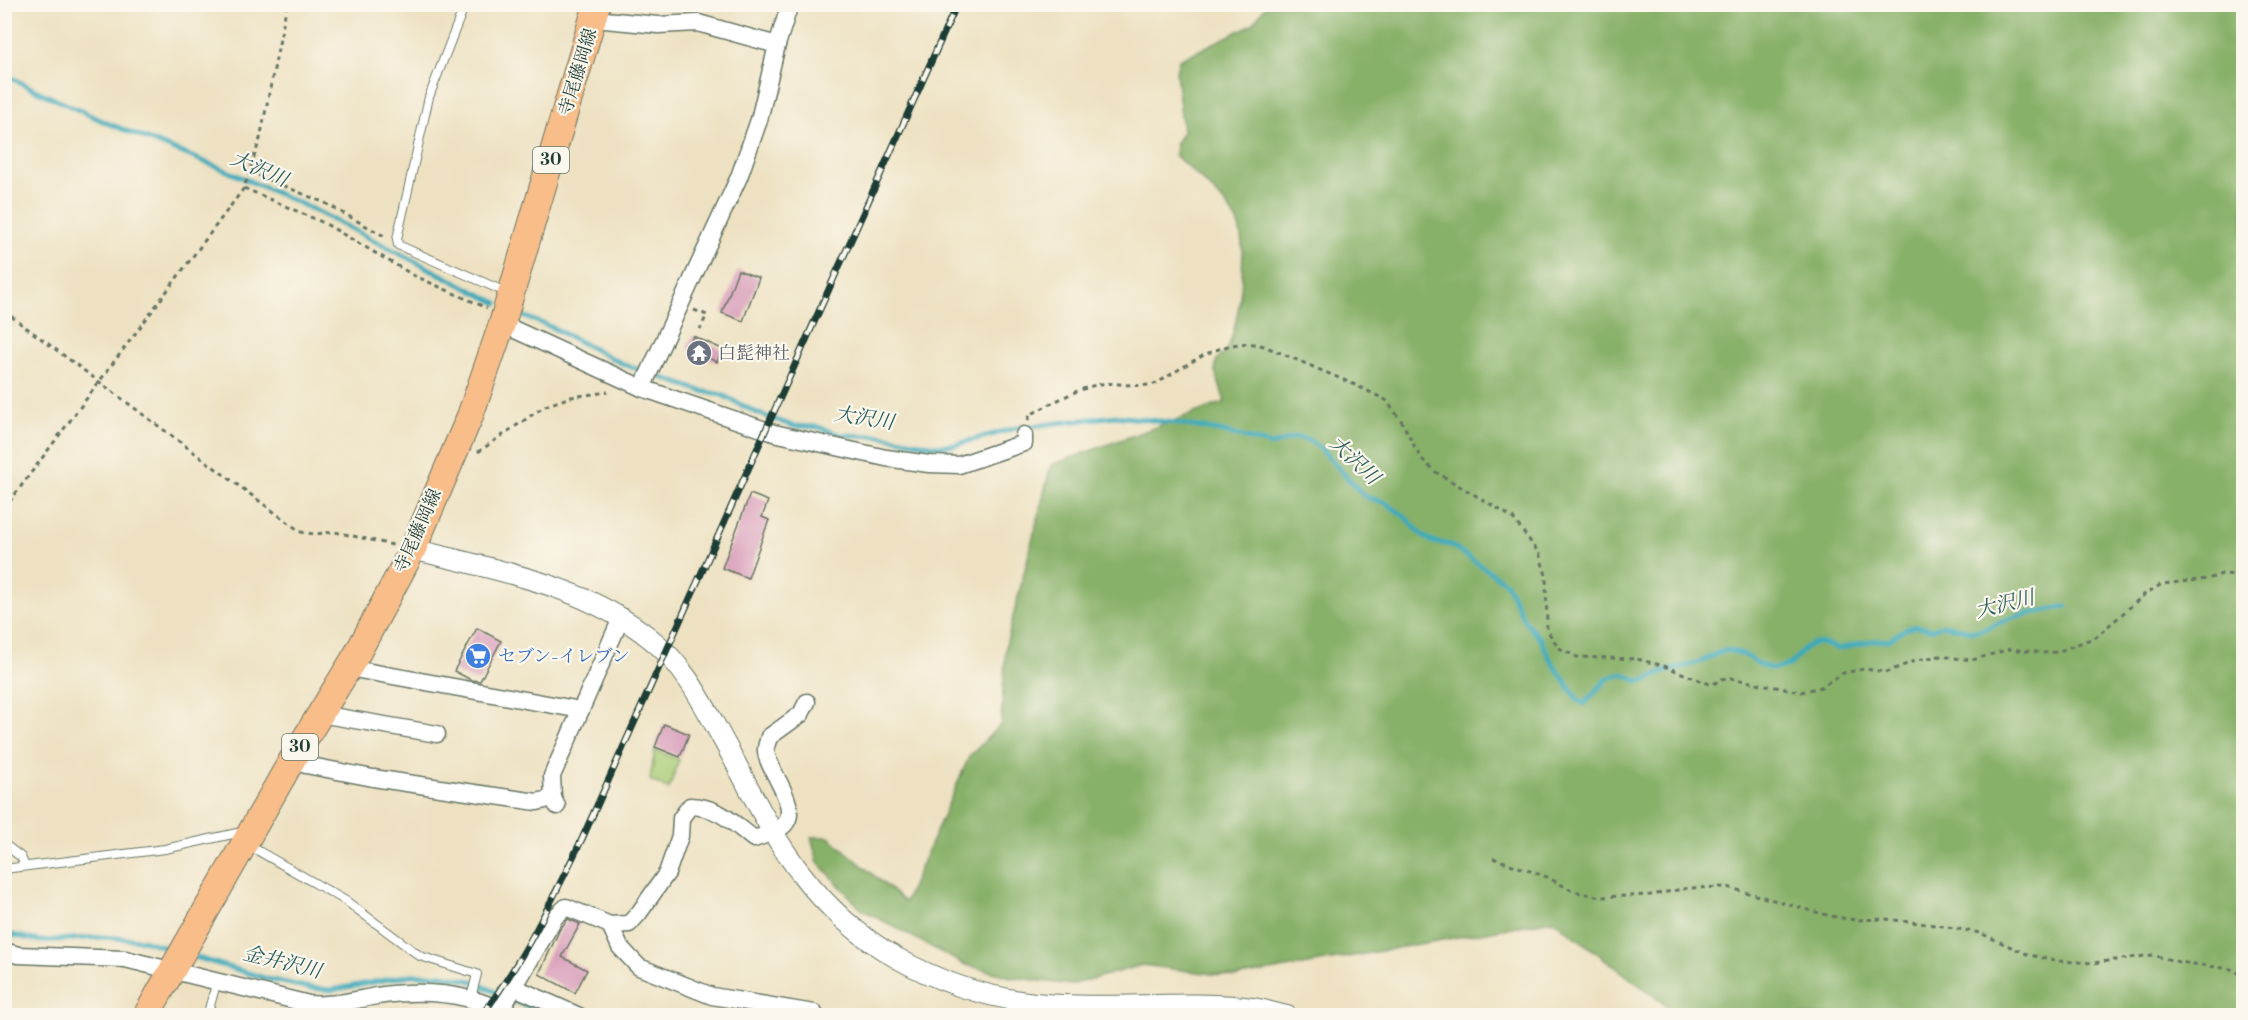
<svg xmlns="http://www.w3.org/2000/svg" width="2248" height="1020" font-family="'Libre Bodoni','Noto Serif JP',serif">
  <rect width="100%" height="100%" fill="#fbf7ec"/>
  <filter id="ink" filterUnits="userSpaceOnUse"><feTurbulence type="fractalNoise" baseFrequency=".0167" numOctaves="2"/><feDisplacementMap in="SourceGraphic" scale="12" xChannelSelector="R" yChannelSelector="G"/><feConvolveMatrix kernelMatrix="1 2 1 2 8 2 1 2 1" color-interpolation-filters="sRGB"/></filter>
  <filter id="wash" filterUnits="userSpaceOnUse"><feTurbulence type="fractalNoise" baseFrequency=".008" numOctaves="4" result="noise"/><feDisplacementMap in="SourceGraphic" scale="24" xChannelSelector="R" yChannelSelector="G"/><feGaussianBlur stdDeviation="1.35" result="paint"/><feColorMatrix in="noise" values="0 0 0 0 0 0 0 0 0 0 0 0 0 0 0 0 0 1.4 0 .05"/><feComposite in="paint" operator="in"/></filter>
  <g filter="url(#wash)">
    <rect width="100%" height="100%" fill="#ede1c1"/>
    <polygon fill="#aacd77" stroke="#648556" stroke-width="1.5" points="655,750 679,760 669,789 650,780"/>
    <path fill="#87b068" stroke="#53764e" stroke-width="1.5" d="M1266,5h977v1010h-564l-126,-95 -317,57 -94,-12 -71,20 -60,-8 -48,-13 -102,-55 -43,-47 -7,-25h18l76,65 64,-145 32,-33 5,-79 45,-180 174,-63 -10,-31 2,-12c4,-3 8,-6 10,-10 13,-24 23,-107 8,-131 -14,-24 -40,-43 -60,-63l1,-12 7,-11 -7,-60 3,-12 74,-36z"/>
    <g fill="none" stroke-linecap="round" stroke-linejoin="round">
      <g stroke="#3aa9b9" stroke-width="5">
        <polyline points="4,74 33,89 107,123 225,170 310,208 497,303"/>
        <polyline points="518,314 551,327 623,364 701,391 722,395 757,413 793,426 818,427 841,435 881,436 935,446 954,445 1016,428 1116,416 1176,423 1224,432 1272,445 1296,437 1308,440 1320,448 1364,496 1386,503 1403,515 1423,536 1433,542 1451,545 1506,583 1525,622 1541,640 1550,659 1578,700 1584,704 1608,678 1623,674 1638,681 1647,680 1660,673 1703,661 1718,653 1728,650 1743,654 1762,666 1774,669 1790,665 1805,648 1813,643 1820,643 1839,649 1871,641 1888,640 1904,630 1915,626 1932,629 1943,625 1971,631 1979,631 2014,617 2067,606"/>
        <polyline points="4,933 40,941 103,937 143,940 176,951"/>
        <polyline points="188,955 268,979 310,988 332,990 411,975 441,975 472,981 547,1016"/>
      </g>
    </g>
    <g id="blocks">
      <g fill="#d99fbb">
        <polygon points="738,270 759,278 743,321 722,313"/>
        <polygon points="693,336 722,349 717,362 687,348"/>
        <polygon points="750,494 768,501 762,517 769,520 748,578 722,568"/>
        <polygon points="477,628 501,641 480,681 471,680 454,671"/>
        <polygon points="664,724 689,734 680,757 655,747"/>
        <polygon points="568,919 580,924 562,957 587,970 575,993 539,974 560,929"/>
      </g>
    </g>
  </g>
  <g filter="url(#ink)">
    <use href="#blocks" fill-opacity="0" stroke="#677665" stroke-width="1.5"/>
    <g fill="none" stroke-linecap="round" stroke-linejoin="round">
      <g stroke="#677665" stroke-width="10">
        <g id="service">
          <polyline points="465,4 429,97 397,239 398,245 508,293"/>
          <polyline points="4,844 21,857 25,866"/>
          <polyline points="248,845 346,901 420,956 477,974 471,998"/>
          <polyline points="4,869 165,849 246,831"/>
          <polyline points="207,1016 217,981"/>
        </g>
      </g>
      <g stroke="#677665" stroke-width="19">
        <g id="minor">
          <polyline points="594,19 658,25 698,23 777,45"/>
          <polyline points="502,324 642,388 774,433 886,458 929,464 959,465 1024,443 1024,435"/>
          <polyline points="642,388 739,177 759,120 777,45 790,4"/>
          <polyline points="348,668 581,710"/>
          <polyline points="320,714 437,734"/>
          <polyline points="292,760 306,765 373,778 447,789 537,802 553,798"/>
          <polyline points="557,806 553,798 552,776 621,618"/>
          <polyline points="610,925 620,947 639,967 712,996 814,1013 814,1016"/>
          <path d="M4,951l14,4 107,4 184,45c24,2 45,-4 68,-8 47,-7 93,-4 135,20"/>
          <polyline points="514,987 579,1016"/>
          <path d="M501,1010l54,-93 11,-10 44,18 19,-1 10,-11 28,-40 13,-37 1,-18 9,-12c29,1 42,16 64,33 10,-4 22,-6 30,-14 18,-18 -17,-55 -18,-74 -1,-4 2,-10 3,-14l32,-23 6,-12"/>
        </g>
      </g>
      <g stroke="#677665" stroke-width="22">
        <path id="tertiary" d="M413,549c81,21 171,35 238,90 33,26 51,62 71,99 26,46 48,97 81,138 24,31 57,61 92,81 51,29 109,46 168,48 59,3 123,-4 182,2 14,1 28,6 42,9"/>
      </g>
      <g stroke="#677665" stroke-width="28">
        <polyline id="primary" points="146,1016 292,760 357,654 413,549 470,416 502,324 597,4"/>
      </g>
      <g stroke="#677665" stroke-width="3" stroke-dasharray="4.5 4.5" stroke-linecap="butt">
        <polyline points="250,172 325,203 386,237"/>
        <polyline points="244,188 324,223 413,275 487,308"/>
        <polyline points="694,310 707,315 700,329"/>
        <polyline points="4,311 301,532 314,534 335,532 393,545"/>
        <path d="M1028,420l2,-5c20,-11 43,-24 66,-30 20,-5 41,5 61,-2 32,-19 69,-48 107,-37l87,37 35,17 16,22 18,35 14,14 78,46 27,36 7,22 1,55 12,18 18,9 60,2 27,7 48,19 9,-6 10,-1 70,14 20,-5 22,-14 21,-4 23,3 30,-12 22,-4 33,4 38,-11 34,4 13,-1 39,-15 49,-43 17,-10 46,-5 14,-5 22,1"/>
        <polyline points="478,452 545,406 571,397 608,392"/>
        <polyline points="4,509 244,188 260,139 287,4"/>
        <polyline points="1493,858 1547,877 1573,891 1600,897 1651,895 1688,888 1727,887 1830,916 1855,920 1886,919 1943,926 1980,933 2029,955 2060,961 2093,963 2152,955 2179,962 2231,969 2244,976"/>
      </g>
      <use href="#service" stroke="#fff" stroke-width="8"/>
      <use href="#minor" stroke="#fff" stroke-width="16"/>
      <use href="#tertiary" stroke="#fff" stroke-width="20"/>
      <use href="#primary" stroke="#f8bd89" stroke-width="26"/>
      <g stroke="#1f3d34" stroke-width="7">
        <path id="rail" d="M481,1016c42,-54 71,-116 101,-177l375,-835"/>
      </g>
      <use href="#rail" stroke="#fbf7ec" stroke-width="4.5" stroke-dasharray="14" stroke-linecap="butt"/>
    </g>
  </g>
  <defs>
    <g id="temple-disc" transform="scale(1.35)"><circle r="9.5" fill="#6b7280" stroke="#fbf7ec"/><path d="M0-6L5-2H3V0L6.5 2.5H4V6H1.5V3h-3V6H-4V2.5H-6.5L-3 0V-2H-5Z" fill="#fff"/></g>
    <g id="supermarket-disc" transform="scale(1.35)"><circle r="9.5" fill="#3f7fe0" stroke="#fbf7ec"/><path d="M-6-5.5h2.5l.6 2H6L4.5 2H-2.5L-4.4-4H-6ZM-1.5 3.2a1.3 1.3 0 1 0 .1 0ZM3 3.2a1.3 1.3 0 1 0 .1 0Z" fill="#fff"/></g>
  </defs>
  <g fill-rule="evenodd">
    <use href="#temple-disc" x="699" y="353"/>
    <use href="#supermarket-disc" x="478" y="656"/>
  </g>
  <g text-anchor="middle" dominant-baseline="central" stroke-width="4.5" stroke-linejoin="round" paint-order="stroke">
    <g fill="#fbf7ec" stroke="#61756b" stroke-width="1.5">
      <rect x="533" y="147" width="36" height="26" rx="4.5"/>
      <rect x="282" y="734" width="36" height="26" rx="4.5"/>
    </g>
    <g font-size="16" font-weight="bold" fill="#1f3d34">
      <text x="551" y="160">30</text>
      <text x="300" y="747">30</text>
    </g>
    <g font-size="18" fill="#1f3d34" stroke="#fbf7ec">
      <text transform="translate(578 72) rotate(-73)">寺尾藤岡線</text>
      <text transform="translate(418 531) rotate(-66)">寺尾藤岡線</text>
    </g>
    <g font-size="18" fill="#5b616d" stroke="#fbf7ec" text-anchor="start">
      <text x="718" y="353">白髭神社</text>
    </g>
    <g font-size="18" fill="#366cbe" stroke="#fbf7ec" text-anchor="start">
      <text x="498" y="656">セブン-イレブン</text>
    </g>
    <g font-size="20" font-style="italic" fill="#275d5c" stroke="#fbf7ec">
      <text transform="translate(259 170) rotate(23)">大沢川</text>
      <text transform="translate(864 419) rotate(9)">大沢川</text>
      <text transform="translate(1354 461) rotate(43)">大沢川</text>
      <text transform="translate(2005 605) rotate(-14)">大沢川</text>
      <text transform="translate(282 963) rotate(14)">金井沢川</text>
    </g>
  </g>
  <rect width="2248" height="1020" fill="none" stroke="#fbf7ec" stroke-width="24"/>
</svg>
